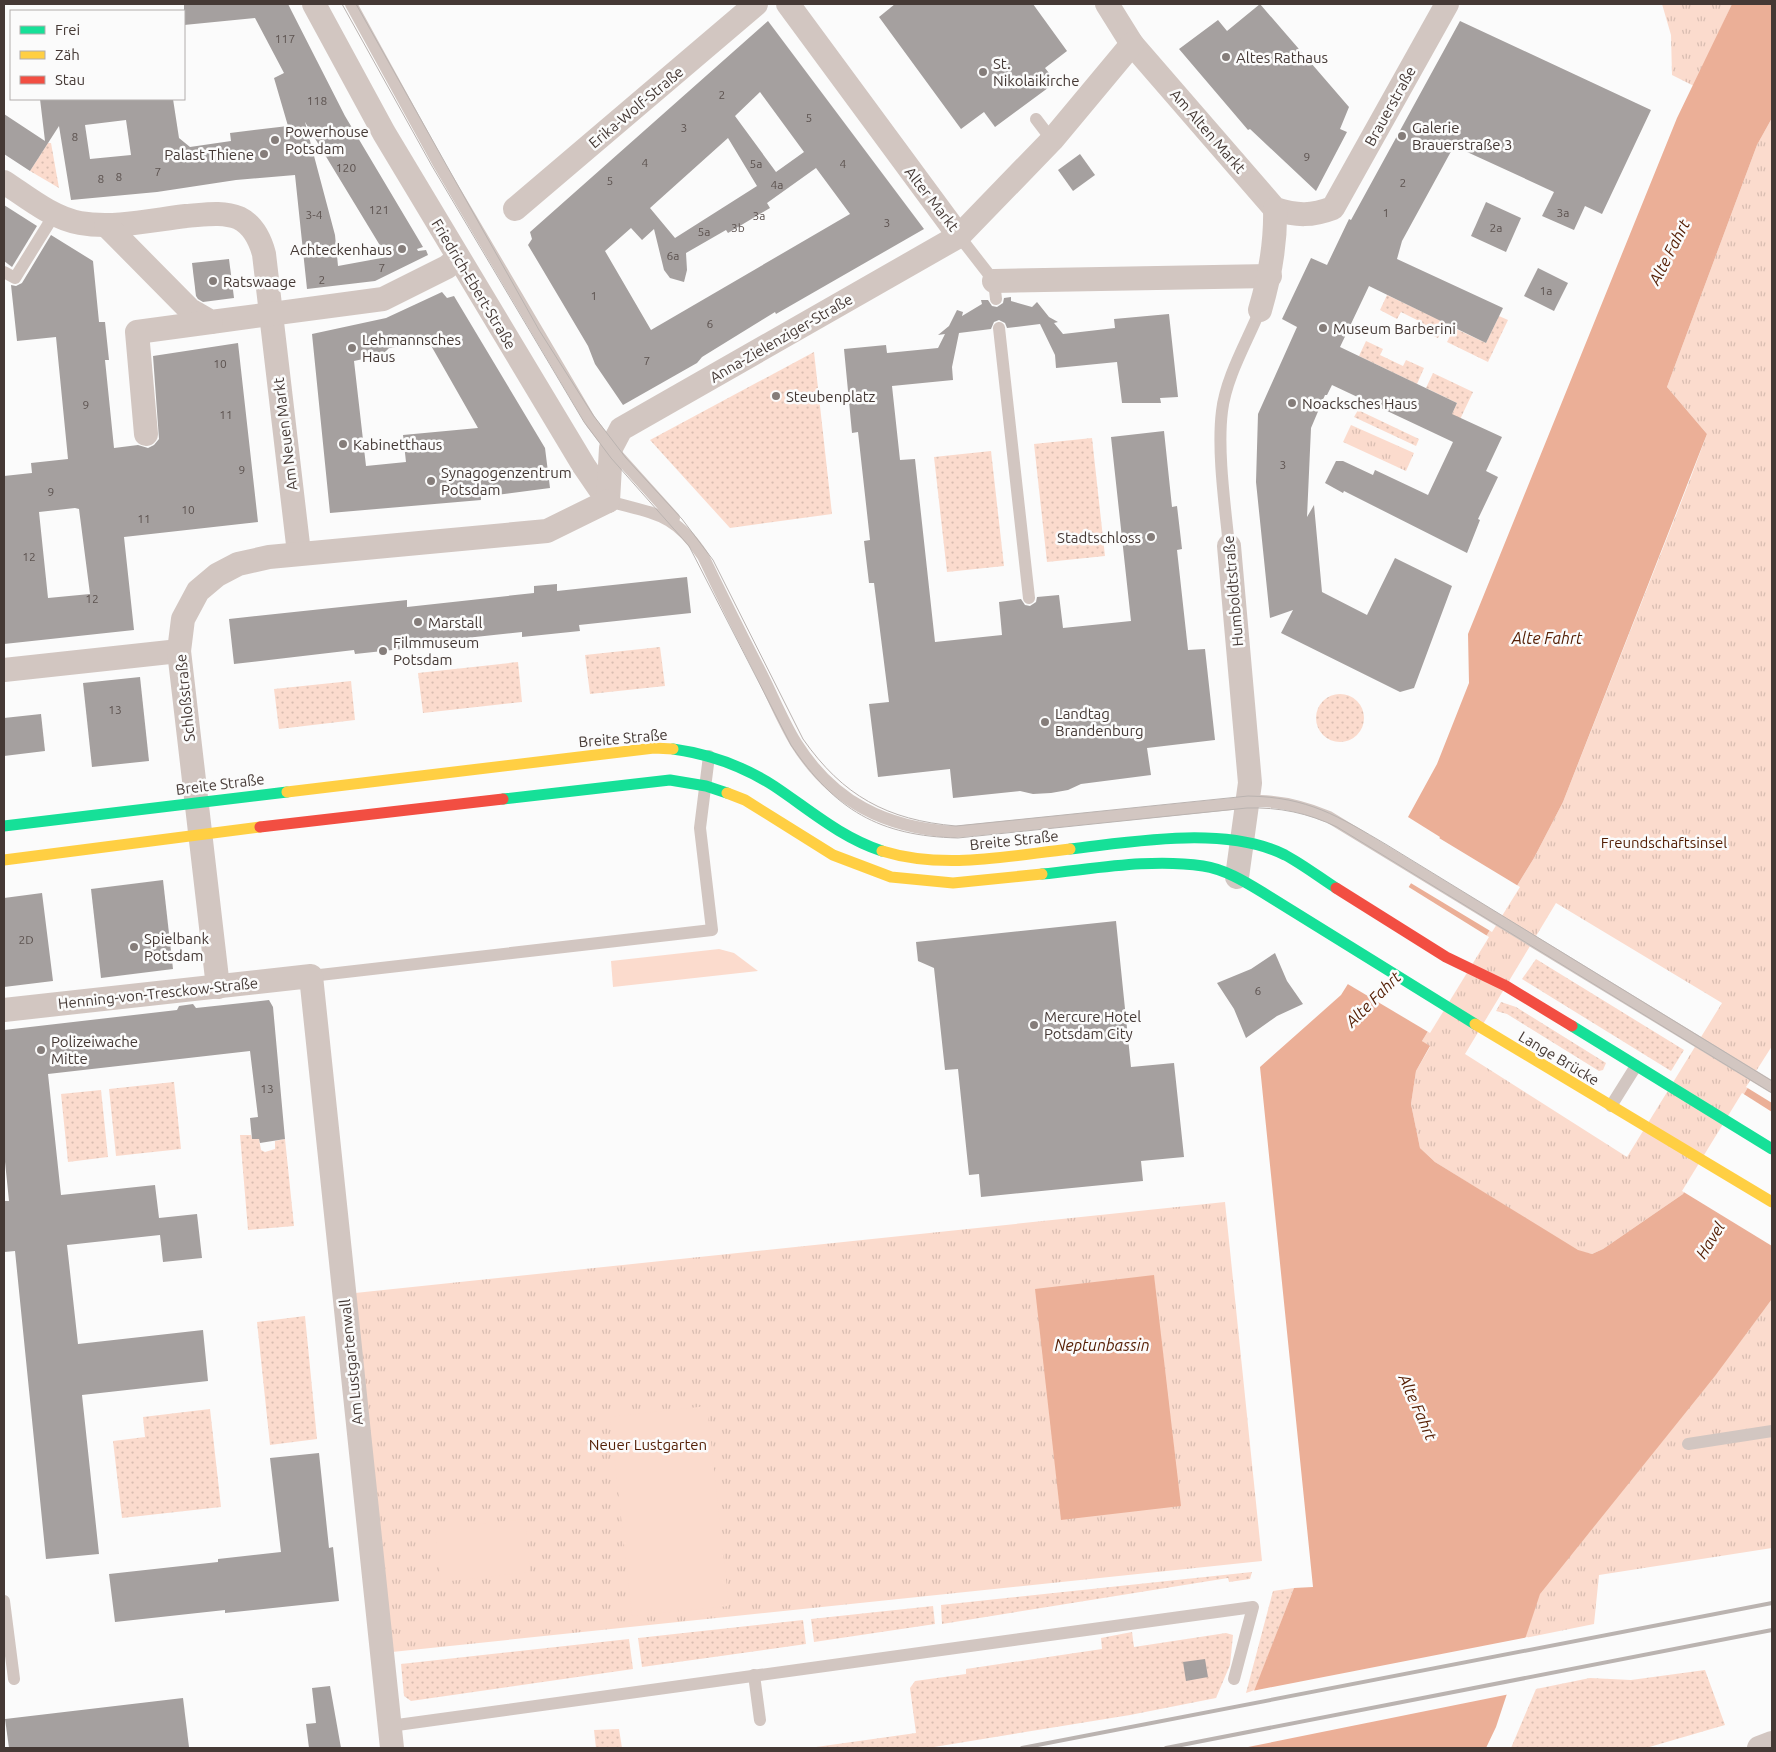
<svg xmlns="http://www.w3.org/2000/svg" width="1776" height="1752" font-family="Ubuntu,sans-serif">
  <defs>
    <pattern id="grass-dots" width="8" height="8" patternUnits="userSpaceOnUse" patternTransform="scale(1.25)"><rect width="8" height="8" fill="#fbdbcd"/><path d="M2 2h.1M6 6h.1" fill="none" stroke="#d8bdb1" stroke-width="1.8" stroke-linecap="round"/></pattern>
    <pattern id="park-tufts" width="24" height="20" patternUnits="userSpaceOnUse" patternTransform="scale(1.25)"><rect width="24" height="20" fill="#fbdbcd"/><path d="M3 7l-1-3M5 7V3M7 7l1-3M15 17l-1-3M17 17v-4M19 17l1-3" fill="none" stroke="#d8bdb1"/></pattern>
  </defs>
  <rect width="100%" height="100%" fill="#fbfbfb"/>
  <g fill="url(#grass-dots)">
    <polygon points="48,143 51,143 59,188 30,171"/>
    <polygon points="1387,295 1446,323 1438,338 1420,330 1423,323 1401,312 1397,319 1380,310"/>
    <polygon points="1499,316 1508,320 1488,362 1447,342 1454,328 1486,343"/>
    <polygon points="1366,341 1383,349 1380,355 1403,366 1406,360 1424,368 1417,384 1359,356"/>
    <polygon points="814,352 832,514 730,528 650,440"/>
    <polygon points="1433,373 1473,392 1454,432 1445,428 1457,403 1426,388"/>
    <polygon points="1358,410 1419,439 1416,446 1354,417"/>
    <polygon points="1092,438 1105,556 1047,562 1034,444"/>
    <polygon points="991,451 1004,566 947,572 934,457"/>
    <polygon points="660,647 665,686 590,694 585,655"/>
    <polygon points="518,662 522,702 423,713 418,673"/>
    <polygon points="351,681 355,720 279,729 274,689"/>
    <circle cx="1340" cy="718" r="24"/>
    <polygon points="1536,959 1684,1050 1671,1071 1522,979"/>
    <polygon points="1501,1002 1516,1007 1606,1063 1603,1070 1599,1071 1507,1014 1496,1011"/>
    <polygon points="174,1082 181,1149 116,1156 109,1089"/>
    <polygon points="101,1090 108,1157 68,1162 61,1094"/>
    <polygon points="240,1135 251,1135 252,1139 259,1139 261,1150 265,1152 275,1149 275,1141 285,1139 294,1226 248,1230"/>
    <polygon points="305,1316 317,1439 270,1445 257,1322"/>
    <polygon points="210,1409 221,1507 122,1518 113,1441 145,1437 143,1417"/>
    <polygon points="1252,1572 1250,1579 1229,1582 1228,1578 942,1624 941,1605"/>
    <polygon points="1294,1588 1255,1690 1246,1693 1273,1591"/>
    <polygon points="933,1606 935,1624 814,1642 811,1619"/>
    <polygon points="803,1620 806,1644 642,1667 638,1638"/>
    <polygon points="1132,1632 1134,1647 1226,1633 1233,1635 1230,1665 1216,1698 1130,1715 928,1748 809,1748 916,1733 910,1688 915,1681 966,1674 966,1669 1102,1649 1101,1638"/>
    <polygon points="629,1639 633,1669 411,1701 404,1696 401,1664"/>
    <polygon points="1705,1670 1725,1725 1646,1748 1511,1748 1536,1689 1590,1678 1631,1680"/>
    <polygon points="619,1729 622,1748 596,1748 594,1730"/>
  </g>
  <g fill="url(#park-tufts)" fill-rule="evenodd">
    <polygon points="1662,4 1732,4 1694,86 1672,75 1671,35"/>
    <path d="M1772,118v930l-89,146 -80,55 -11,5 -14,-3 -143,-89 -15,-14 -9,-44 5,-33 14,-24 -8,-6 112,-183 29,-56 128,-325 16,-43 -40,-47 90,-242zM1556,903l166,100 -95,154 -162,-103z"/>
    <polygon points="1351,425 1414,453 1406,471 1343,442"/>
    <polygon points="1225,1202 1262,1561 392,1652 355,1293"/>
    <polygon points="1772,1299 1772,1548 1599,1575 1594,1624 1525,1638 1539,1594 1714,1376"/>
  </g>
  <g fill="#fbdbcd">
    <polygon points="719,949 734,953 758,971 613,987 611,961"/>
    <polygon points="707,1406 729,1606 632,1616 610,1417"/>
    <polygon points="525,1519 530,1572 441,1582 435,1529"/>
  </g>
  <g fill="#ebaf97">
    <polygon points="1732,4 1772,4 1772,118 1757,145 1667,387 1707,434 1563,802 1534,858 1422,1041 1430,1046 1416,1071 1411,1104 1420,1148 1435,1162 1578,1250 1592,1254 1603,1249 1683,1194 1772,1048 1772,1299 1715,1376 1540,1594 1496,1727 1486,1748 1232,1748 1294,1588 1313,1587 1260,1067 1341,995 1440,837 1408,817 1437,764 1469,683 1468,634 1677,118"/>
    <polygon points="1154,1275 1181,1506 1061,1520 1035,1289"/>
  </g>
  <g fill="#fbfbfb">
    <polygon points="1406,818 1520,887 1492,932 1409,882 1437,838"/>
    <polygon points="1407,886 1489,937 1430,1033 1346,983"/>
    <polygon points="1772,1046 1772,1103 1746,1087"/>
    <polygon points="1742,1093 1772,1112 1772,1246 1682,1191"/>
    <polygon points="1528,1637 1510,1694 1243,1748 1229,1748 1252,1691"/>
  </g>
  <g fill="#a5a09f" fill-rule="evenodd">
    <path d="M184,4h104l57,112 78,131 -6,2 1,2 8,-1 2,5 -53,26 -68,8 -12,-114 -59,5 -79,12 -86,8 -12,-74 -29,45 -26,-17v-40l41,27 -5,-42h133l6,39 11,9 41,-6 -1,-8 58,-7 -14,-48 10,-5 -29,-55 -71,7zM126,120l5,35 -41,4 -5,-34zM305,122l82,135 -49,9 -3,-31z"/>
    <polygon points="895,4 1033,4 1067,51 1045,68 1056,82 995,127 984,112 961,129 879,17"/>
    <polygon points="1260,4 1349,107 1340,129 1347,132 1316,191 1250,129 1248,130 1179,49 1218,20 1227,31"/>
    <path d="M768,21l156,208 -148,85 -1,-2 -73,45 -5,6 -74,42 -28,-41 -7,-18 -60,-101 4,-6 -2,-7zM760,92l44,60 -28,20 -41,-56zM728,138l29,48 -82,52 -25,-30zM816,168l34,46 -199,116 -46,-79 26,-23 11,12 12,-11 10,41 6,8 14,4 3,-12 -1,-17 40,-23 2,3 42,-25 -3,-5z"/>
    <polygon points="1460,21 1651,110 1602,214 1585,206 1574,230 1542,216 1554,192 1454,146 1402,241 1397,259 1503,308 1486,343 1369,286 1340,347 1457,403 1452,414 1502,437 1486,471 1498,477 1478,519 1480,520 1467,553 1344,491 1343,493 1325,483 1336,461 1343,461 1373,475 1375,470 1428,495 1453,442 1332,385 1327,395 1325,395 1311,428 1307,517 1314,505 1322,592 1367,615 1395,558 1452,586 1414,688 1400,692 1281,633 1293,610 1270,618 1256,482 1258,414 1297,327 1282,319 1311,258 1327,265 1349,219 1351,220"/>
    <polygon points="1080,154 1095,175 1073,191 1058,170"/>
    <polygon points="1486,202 1521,218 1506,252 1471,236"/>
    <polygon points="4,205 37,226 12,267 4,261"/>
    <path d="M51,235l42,26 6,61h6l4,38h-4l9,88 24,-3 10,3 6,-3 5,-6 -6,-83 85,-13 20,179 -134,15 10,93 -130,14v-168l28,-3 -1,-10 37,-4 -12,-122 -39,4 -6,-56 5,1 6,-3zM75,508l4,1 11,85 -42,4 -9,-86z"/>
    <polygon points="229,259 234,298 203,302 198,299 196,296 192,263"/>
    <polygon points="1538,268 1568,283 1554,311 1524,296"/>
    <path d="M442,292l5,6 7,-2 91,152 5,40 -69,9v3l-151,13 -18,-179 74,-16zM429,342l49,86 -75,7 3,27 -40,4 -12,-105 28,-6 7,-7z"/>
    <polygon points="1011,297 1011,301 1032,307 1037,302 1049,317 1058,322 1054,323 1063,334 1115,328 1114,319 1169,314 1178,397 1160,398 1161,403 1122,403 1117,362 1056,368 1055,355 1040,324 1007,328 1005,323 999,320 994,322 991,329 959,333 952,367 953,380 892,386 900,460 915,459 935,642 1002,635 999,602 1021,599 1025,605 1030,606 1036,602 1037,597 1059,595 1063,628 1131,621 1111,437 1164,431 1172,507 1177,506 1182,549 1177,550 1188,650 1205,649 1215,740 1147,748 1151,775 1081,784 1068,790 1051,793 1033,794 1020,791 953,798 950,769 878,777 869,704 889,702 874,583 869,583 864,541 870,540 858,432 852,433 844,349 886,345 887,353 938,348 945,334 938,335 949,326 957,310 963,312 962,316 982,304 981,300 988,300 992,306 997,307 1003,303 1004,298"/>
    <polygon points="687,577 691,613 579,625 580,631 522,637 522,632 410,644 411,648 355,654 354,650 234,664 229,619 407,600 407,607 534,593 534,586 557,584 557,591"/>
    <polygon points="140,677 149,761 92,767 83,683"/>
    <polygon points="41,714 45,751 4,756 4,718"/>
    <polygon points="163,880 173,969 101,978 91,889"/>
    <polygon points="42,893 53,981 4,987 4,898"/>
    <polygon points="1116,921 1131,1067 1174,1063 1184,1157 1141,1161 1143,1181 981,1197 979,1174 969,1175 958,1069 945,1070 934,968 918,961 916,942"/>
    <polygon points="1275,953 1287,981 1303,1004 1277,1016 1246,1038 1234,1009 1217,983 1251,969"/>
    <polygon points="269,1000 273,1007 285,1139 260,1143 259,1139 252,1139 250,1118 258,1117 250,1051 48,1074 61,1195 155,1185 159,1218 197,1214 202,1258 163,1262 160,1235 67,1245 78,1344 203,1330 208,1381 82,1395 99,1554 46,1559 15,1251 4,1252 4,1201 9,1201 4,1152 4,1030 177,1010 179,1006 193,1004 196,1008"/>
    <polygon points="319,1453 329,1548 333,1547 339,1601 225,1613 225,1610 115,1622 109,1574 218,1562 218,1559 281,1552 270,1458"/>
    <polygon points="1205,1659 1208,1677 1186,1681 1183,1662"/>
    <polygon points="330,1686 341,1748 309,1748 306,1724 316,1723 312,1688"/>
    <polygon points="183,1698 189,1747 9,1748 5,1719"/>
  </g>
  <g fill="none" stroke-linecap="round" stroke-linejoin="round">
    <g stroke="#d2c6c1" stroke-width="12">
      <polyline points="351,4 440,166 591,422 611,448 674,518"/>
      <polyline points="1036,119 1052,140"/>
      <polyline points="959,236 994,281 996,299"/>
      <polyline points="4,272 15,278 54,215"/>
      <polyline points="999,328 1029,598"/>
      <path d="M608,501c47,13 67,12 95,55 19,40 39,80 59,119 11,22 21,47 34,68 37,59 90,85 158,89l307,-31c24,1 46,7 68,16l443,270"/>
      <path d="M1229,546c-4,-40 -12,-96 -7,-135 4,-34 25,-69 38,-101"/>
      <polyline points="311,976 712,930 700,828 709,756"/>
      <polyline points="1611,1106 1636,1066"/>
      <polyline points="1688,1444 1772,1431"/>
      <polyline points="4,1601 14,1679"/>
      <polyline points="754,1675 760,1720"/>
      <polyline points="390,1726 1253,1607 1234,1679"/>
    </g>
    <g stroke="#d2c6c1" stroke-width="24">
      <polyline points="314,4 384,133 584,466 608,501"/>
      <polyline points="788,4 959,236"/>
      <path d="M1107,4l25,40 143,165c22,7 37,7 58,-1l114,-204"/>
      <path d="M4,182c23,15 48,36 76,41 34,6 72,-3 106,-7 17,-1 36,-5 53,2 14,7 21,21 25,36l35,299"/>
      <polyline points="515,209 756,4"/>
      <polyline points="106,225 190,310 211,322 383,299 447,267 458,258"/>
      <polyline points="994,281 1270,276"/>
      <path d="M1260,310c10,-34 16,-66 15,-101"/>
      <polyline points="146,434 137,332 211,322"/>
      <polyline points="608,501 611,448 621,429 959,236 1052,140 1132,44"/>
      <polyline points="1229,546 1250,783 1237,877"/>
      <polyline points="4,670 179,651"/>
      <polyline points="218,987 179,651 183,619 198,591 217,575 238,564 269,557 547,531 608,501"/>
      <polyline points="4,1010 311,976 392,1748"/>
      <polyline points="1759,1748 1772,1743"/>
    </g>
    <g stroke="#16e098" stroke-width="11">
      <path d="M673,749c36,5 70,17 101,37 36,24 66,51 108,65"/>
      <polyline points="503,799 670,780 706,786 727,793"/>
      <polyline points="4,826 287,792"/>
      <path d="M1070,849c64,-7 155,-24 215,6 17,9 34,22 51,33"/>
      <path d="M1042,874c52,-5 108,-16 161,-8 21,3 41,15 59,26l213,132"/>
      <polyline points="1572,1026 1772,1149"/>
    </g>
    <g stroke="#ffcf43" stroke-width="11">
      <polyline points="287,792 654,748 673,749"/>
      <polyline points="727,793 745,800 833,855 891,877 953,883 1042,874"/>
      <path d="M882,851c62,19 125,5 188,-2"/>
      <polyline points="4,860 260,827"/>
      <polyline points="1475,1024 1772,1202"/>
    </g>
    <g stroke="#f24e42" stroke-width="11">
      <polyline points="260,827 503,799"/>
      <polyline points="1336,888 1446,957 1506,986 1572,1026"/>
    </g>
    <g stroke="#bab3b0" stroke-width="1">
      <path d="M342,4l90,162 152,256 27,36 78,88 102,199c44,65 88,91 167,93l289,-30c32,-1 61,5 90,19l435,266"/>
      <path d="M356,4l183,326 54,85 33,43 56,61 31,41 90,179c40,57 84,81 153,87l292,-30c60,1 90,20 139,49l385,236"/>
    </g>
    <g stroke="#bab3b0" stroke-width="4">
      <polyline points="1022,1748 1772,1603"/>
      <polyline points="1166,1748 1772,1630"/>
    </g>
  </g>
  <g fill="#857d7a" stroke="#fbfbfb" stroke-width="2">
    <circle cx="1226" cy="57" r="5"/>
    <circle cx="983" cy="72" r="5"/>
    <circle cx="1402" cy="136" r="5"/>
    <circle cx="275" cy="140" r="5"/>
    <circle cx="264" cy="154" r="5"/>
    <circle cx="402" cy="249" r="5"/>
    <circle cx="213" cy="281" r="5"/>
    <circle cx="1323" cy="328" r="5"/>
    <circle cx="352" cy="348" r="5"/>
    <circle cx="776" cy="396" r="5"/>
    <circle cx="1292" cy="403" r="5"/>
    <circle cx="343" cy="444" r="5"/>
    <circle cx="431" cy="481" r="5"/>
    <circle cx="1151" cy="537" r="5"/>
    <circle cx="418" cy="622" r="5"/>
    <circle cx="383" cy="651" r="5"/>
    <circle cx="1045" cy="722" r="5"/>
    <circle cx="134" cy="947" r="5"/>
    <circle cx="1034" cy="1025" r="5"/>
    <circle cx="41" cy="1050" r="5"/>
  </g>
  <g text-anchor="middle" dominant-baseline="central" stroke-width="5" stroke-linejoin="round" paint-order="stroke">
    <g font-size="12" fill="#5d5350">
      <text x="285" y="38">117</text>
      <text x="722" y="94">2</text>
      <text x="317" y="100">118</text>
      <text x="809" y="117">5</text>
      <text x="684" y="127">3</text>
      <text x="75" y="136">8</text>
      <text x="1307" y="156">9</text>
      <text x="645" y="162">4</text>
      <text x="756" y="163">5a</text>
      <text x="843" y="163">4</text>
      <text x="346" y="167">120</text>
      <text x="158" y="171">7</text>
      <text x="119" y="176">8</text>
      <text x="101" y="178">8</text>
      <text x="610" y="180">5</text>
      <text x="1403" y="182">2</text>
      <text x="777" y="184">4a</text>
      <text x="379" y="209">121</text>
      <text x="1386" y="212">1</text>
      <text x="1563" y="212">3a</text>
      <text x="314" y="214">3-4</text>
      <text x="759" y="215">3a</text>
      <text x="887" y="222">3</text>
      <text x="738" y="227">3b</text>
      <text x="1496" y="227">2a</text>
      <text x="704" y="231">5a</text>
      <text x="673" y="255">6a</text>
      <text x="382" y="267">7</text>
      <text x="322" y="279">2</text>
      <text x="1546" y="290">1a</text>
      <text x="594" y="295">1</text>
      <text x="710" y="323">6</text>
      <text x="647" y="360">7</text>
      <text x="220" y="363">10</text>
      <text x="86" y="404">9</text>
      <text x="226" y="414">11</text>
      <text x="1283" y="464">3</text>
      <text x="242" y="469">9</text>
      <text x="51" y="491">9</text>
      <text x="188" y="509">10</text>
      <text x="144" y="518">11</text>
      <text x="29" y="556">12</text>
      <text x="92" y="598">12</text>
      <text x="115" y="709">13</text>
      <text x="26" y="939">2D</text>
      <text x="1258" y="990">6</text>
      <text x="267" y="1088">13</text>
    </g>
    <g font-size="15" fill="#453935" stroke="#fbfbfb" text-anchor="start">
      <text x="1236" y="57">Altes Rathaus</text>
      <text x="993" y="63">St.<tspan x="993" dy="17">Nikolaikirche</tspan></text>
      <text x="1412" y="127">Galerie<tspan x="1412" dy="17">Brauerstraße 3</tspan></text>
      <text x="285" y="131">Powerhouse<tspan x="285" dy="17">Potsdam</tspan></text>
      <text x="254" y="154" text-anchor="end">Palast Thiene</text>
      <text x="392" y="249" text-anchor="end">Achteckenhaus</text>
      <text x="223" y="281">Ratswaage</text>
      <text x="1333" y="328">Museum Barberini</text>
      <text x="362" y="339">Lehmannsches<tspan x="362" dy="17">Haus</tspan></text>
      <text x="786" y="396">Steubenplatz</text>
      <text x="1302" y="403">Noacksches Haus</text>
      <text x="353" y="444">Kabinetthaus</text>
      <text x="441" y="472">Synagogenzentrum<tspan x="441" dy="17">Potsdam</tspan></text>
      <text x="1141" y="537" text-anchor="end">Stadtschloss</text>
      <text x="428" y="622">Marstall</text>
      <text x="393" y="642">Filmmuseum<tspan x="393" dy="17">Potsdam</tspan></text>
      <text x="1055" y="713">Landtag<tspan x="1055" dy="17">Brandenburg</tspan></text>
      <text x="144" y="938">Spielbank<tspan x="144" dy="17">Potsdam</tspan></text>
      <text x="1044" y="1016">Mercure Hotel<tspan x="1044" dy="17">Potsdam City</tspan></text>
      <text x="51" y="1041">Polizeiwache<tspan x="51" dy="17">Mitte</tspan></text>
    </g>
    <g font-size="15" fill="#453935" stroke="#fbfbfb">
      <text transform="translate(1390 106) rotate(-61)">Brauerstraße</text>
      <text transform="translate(636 107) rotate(-40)">Erika-Wolf-Straße</text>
      <text transform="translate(1208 131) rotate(49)">Am Alten Markt</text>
      <text transform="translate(932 199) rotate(52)">Alter Markt</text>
      <text transform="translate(474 284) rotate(59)">Friedrich-Ebert-Straße</text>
      <text transform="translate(781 338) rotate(-30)">Anna-Zielenziger-Straße</text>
      <text transform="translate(285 434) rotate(-97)">Am Neuen Markt</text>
      <text transform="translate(1233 591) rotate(-95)">Humboldtstraße</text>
      <text transform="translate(185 698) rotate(-96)">Schloßstraße</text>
      <text transform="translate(623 738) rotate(-5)">Breite Straße</text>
      <text transform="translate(220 784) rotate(-7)">Breite Straße</text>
      <text transform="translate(1014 840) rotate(-6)">Breite Straße</text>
      <text transform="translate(158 993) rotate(-6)">Henning-von-Tresckow-Straße</text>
      <text transform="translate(1559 1058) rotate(31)">Lange Brücke</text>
      <text transform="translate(351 1362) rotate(-96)">Am Lustgartenwall</text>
    </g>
    <g font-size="15" fill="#511d03" stroke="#fbfbfb">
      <text x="1664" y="842">Freundschaftsinsel</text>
      <text x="648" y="1444">Neuer Lustgarten</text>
    </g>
    <g font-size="16" font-style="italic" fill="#562006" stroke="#fbfbfb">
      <text transform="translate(1669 252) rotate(-63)">Alte Fahrt</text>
      <text x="1547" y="638">Alte Fahrt</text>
      <text transform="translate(1373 999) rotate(-45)">Alte Fahrt</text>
      <text transform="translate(1710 1240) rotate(-58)">Havel</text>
      <text x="1102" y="1345">Neptunbassin</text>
      <text transform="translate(1418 1407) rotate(66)">Alte Fahrt</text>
    </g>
  </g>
  <rect width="1776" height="1752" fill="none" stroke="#453935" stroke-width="10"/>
  <rect x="10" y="10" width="175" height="90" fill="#fbfbfb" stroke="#b2adac"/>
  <rect x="20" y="26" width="25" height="8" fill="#16e098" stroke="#b2adac"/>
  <text x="55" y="35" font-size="15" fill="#453935">Frei</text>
  <rect x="20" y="51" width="25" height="8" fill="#ffcf43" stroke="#b2adac"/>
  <text x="55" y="60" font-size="15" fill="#453935">Zäh</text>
  <rect x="20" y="76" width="25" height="8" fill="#f24e42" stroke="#b2adac"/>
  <text x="55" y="85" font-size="15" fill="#453935">Stau</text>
</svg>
